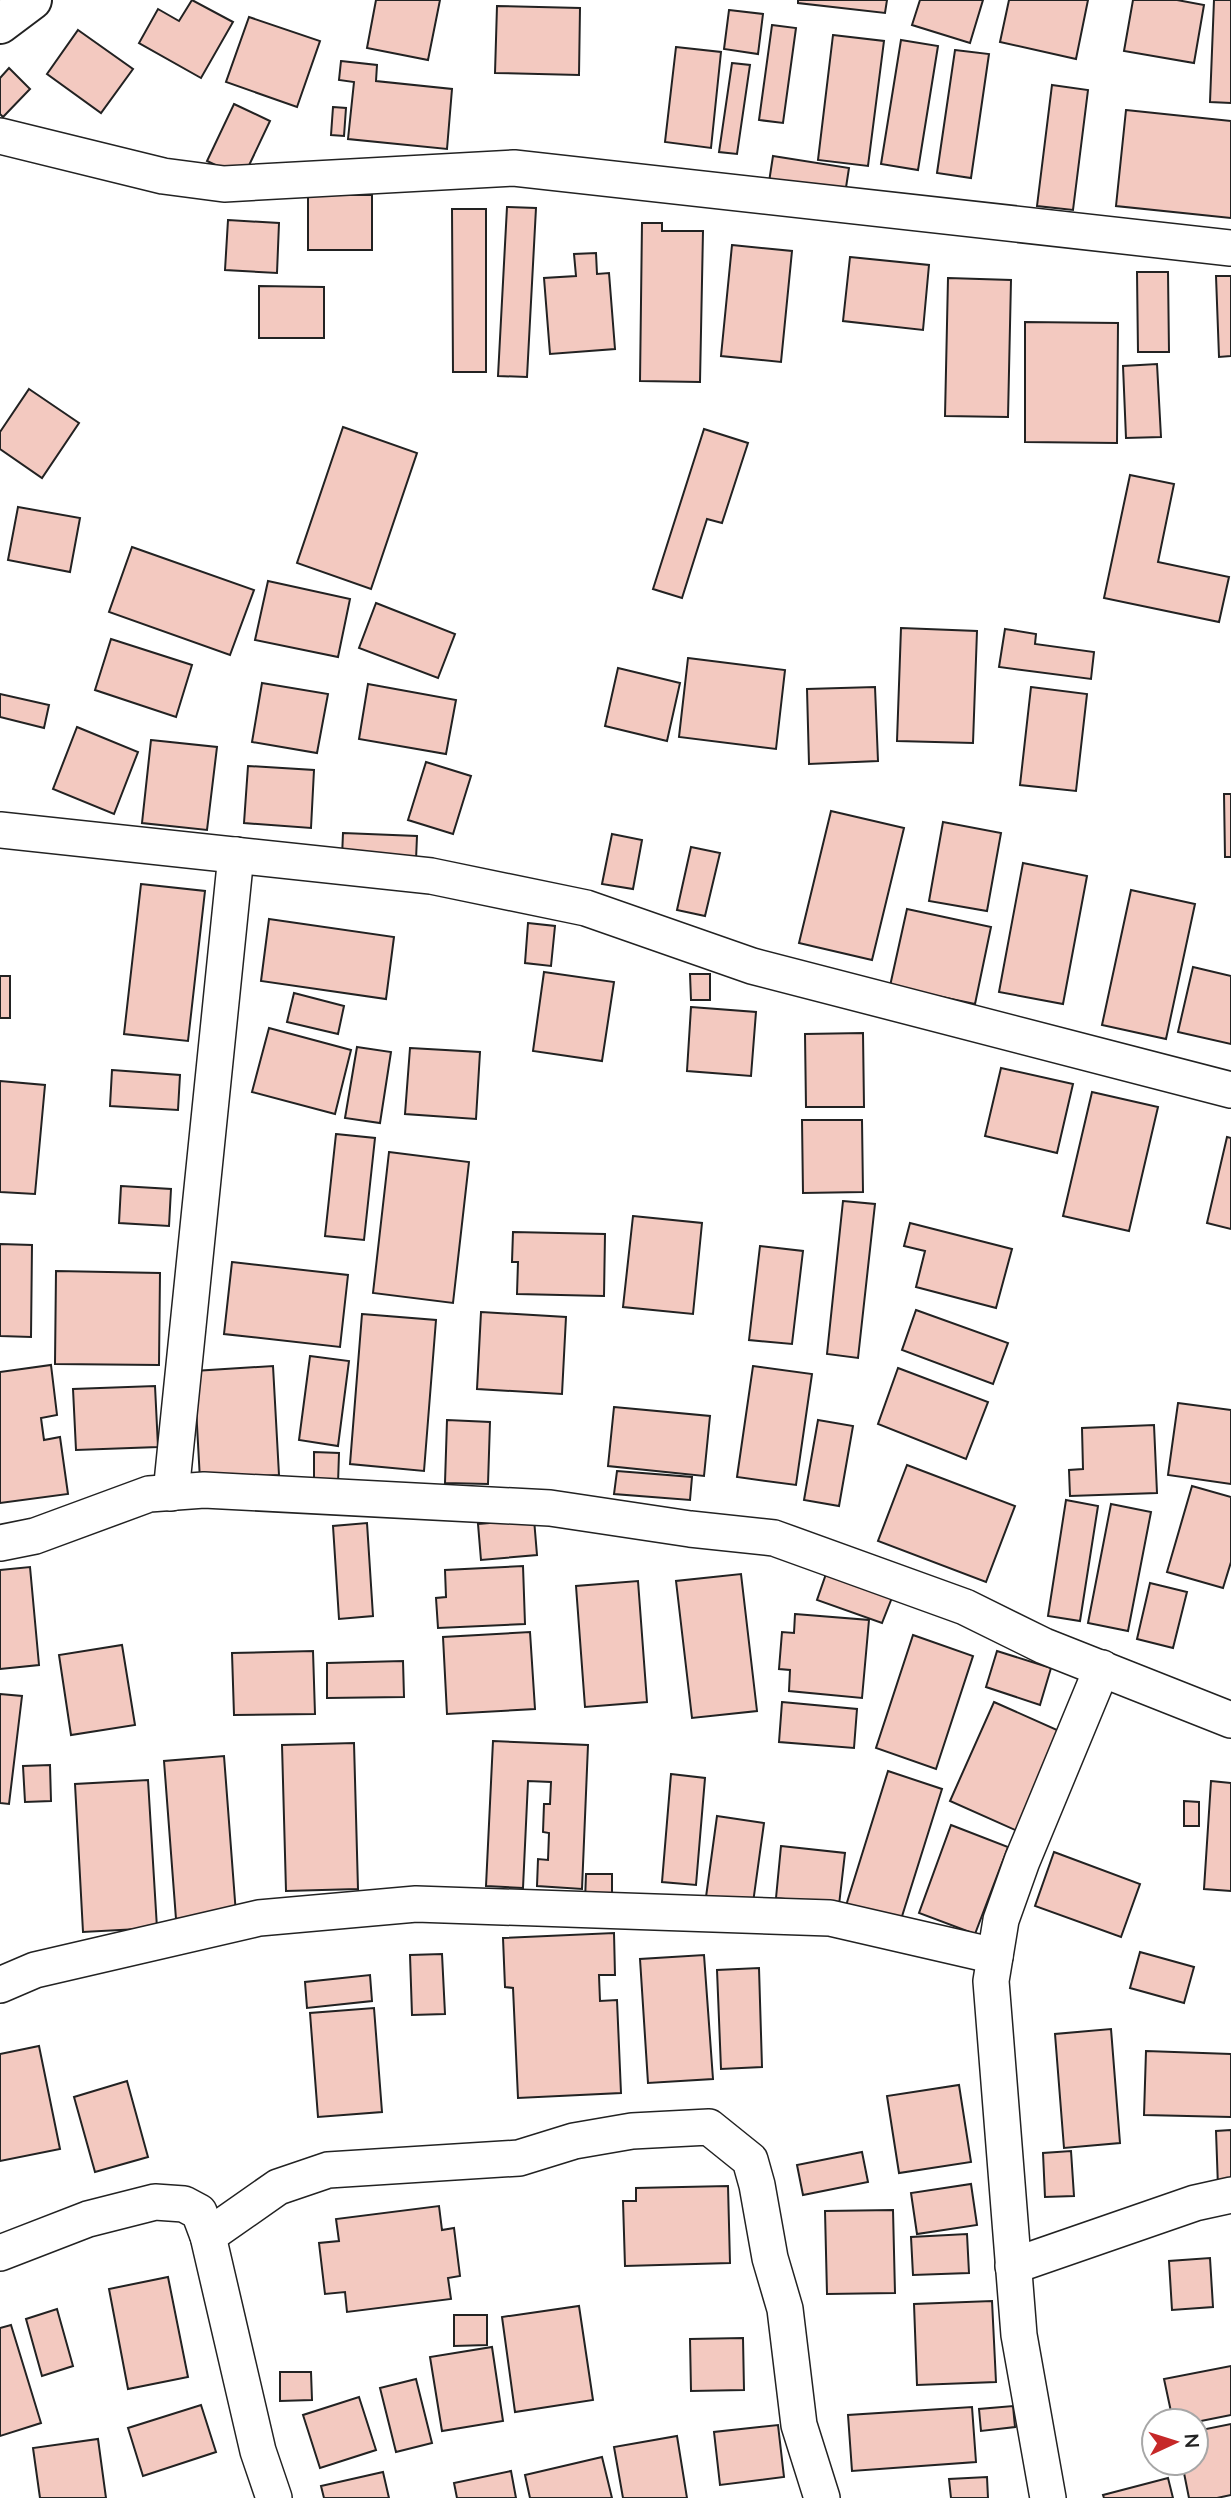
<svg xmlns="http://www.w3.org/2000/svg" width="1231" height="2498" font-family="Lato,sans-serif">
  <rect width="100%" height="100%" fill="#fff"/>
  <g fill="#f3c9c0" stroke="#222" stroke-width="2">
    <polygon points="192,0 233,22 201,78 139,43 158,9 179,21"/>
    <polygon points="376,0 440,0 428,60 367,48"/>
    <polygon points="798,0 887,0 885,13 798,3"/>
    <polygon points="920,0 983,0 970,43 912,25"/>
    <polygon points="1009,0 1088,0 1076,59 1000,42"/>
    <polygon points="1133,0 1177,0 1204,5 1194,63 1124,51"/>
    <polygon points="1214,0 1231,0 1231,103 1210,102"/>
    <polygon points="497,6 580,8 579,75 495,73"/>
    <polygon points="729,10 763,14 758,54 724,49"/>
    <polygon points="249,17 320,41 297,107 226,82"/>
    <polygon points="772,25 796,28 783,123 759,120"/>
    <polygon points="78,30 133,69 101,113 47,74"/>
    <polygon points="833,35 884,41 868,166 818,160"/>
    <polygon points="901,40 938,46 918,170 881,164"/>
    <polygon points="676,47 721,52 711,148 665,142"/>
    <polygon points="955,50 989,54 971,178 937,173"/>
    <polygon points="341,61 377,65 376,81 452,89 447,149 348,139 354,82 339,80"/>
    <polygon points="732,63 750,65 737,154 719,152"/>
    <polygon points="9,68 30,89 3,117 0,114 0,78"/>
    <polygon points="1052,85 1088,90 1073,210 1037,206"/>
    <polygon points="234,104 270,121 243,178 207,161"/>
    <polygon points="333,107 346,108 344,136 331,135"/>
    <polygon points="1126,110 1231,121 1231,218 1116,206"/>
    <polygon points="773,156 849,168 845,194 769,182"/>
    <rect x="308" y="195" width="64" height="55"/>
    <polygon points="507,207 536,208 527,377 498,376"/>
    <polygon points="452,209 486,209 486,372 453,372"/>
    <polygon points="228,220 279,223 277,273 225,270"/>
    <polygon points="642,223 662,223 662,231 703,231 700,382 640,381"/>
    <polygon points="732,245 792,251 781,362 721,356"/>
    <polygon points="596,253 597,274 609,273 615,349 550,354 544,278 576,276 574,254"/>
    <polygon points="850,257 929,265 923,330 843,321"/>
    <polygon points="1137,272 1168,272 1169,352 1138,352"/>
    <polygon points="1216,276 1231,276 1231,356 1219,357"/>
    <polygon points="948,278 1011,280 1008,417 945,416"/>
    <polygon points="259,286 324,287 324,338 259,338"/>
    <polygon points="1025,322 1118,323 1117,443 1025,442"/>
    <polygon points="1157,364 1161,437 1126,438 1123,366"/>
    <polygon points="29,389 79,423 42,478 0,449 0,432"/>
    <polygon points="343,427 417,453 371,589 297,563"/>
    <polygon points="704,429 748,443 722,523 707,519 682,598 653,589"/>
    <polygon points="1130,475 1174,484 1158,562 1229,577 1219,622 1104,598"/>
    <polygon points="18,507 80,518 70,572 8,560"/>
    <polygon points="132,547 254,590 230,655 109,612"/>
    <polygon points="268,581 350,599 338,657 255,640"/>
    <polygon points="376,603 455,634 438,678 359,648"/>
    <polygon points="901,628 977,631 973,743 897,741"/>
    <polygon points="1005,629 1036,634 1035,644 1094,652 1091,679 999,667"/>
    <polygon points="111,639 192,665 176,717 95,690"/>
    <polygon points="688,658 785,670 776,749 679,737"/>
    <polygon points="618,668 680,683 667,741 605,726"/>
    <polygon points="262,683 328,694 317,753 252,742"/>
    <polygon points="368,684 456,700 446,754 359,739"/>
    <polygon points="875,687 878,761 809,764 807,689"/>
    <polygon points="1031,687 1087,694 1076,791 1020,785"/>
    <polygon points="0,694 49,705 44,728 0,717"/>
    <polygon points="77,727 138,752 114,814 53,789"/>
    <polygon points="151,740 217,747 207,830 142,823"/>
    <polygon points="426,762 471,776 453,834 408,820"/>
    <polygon points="248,766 314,770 311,828 244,823"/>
    <polygon points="1224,794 1231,794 1231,857 1225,857"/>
    <polygon points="831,811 904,828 872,960 799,943"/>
    <polygon points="943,822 1001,833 987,911 929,901"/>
    <polygon points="343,833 417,836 416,860 342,857"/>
    <polygon points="612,834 642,840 633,889 602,884"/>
    <polygon points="691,847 720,853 705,916 677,910"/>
    <polygon points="1023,863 1087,876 1063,1004 999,992"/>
    <polygon points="141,884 205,891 188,1041 124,1034"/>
    <polygon points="1131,890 1195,904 1166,1039 1102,1025"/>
    <polygon points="907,909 991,927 975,1004 890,986"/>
    <polygon points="269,919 394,937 386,999 261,981"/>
    <polygon points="528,923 555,926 551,966 525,963"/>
    <polygon points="1193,967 1231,976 1231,1044 1178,1032"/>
    <polygon points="544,972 614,982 602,1061 533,1051"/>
    <polygon points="690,974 710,974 710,1000 691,1000"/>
    <rect x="0" y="976" width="10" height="42"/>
    <polygon points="294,993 344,1006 338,1034 287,1022"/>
    <polygon points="691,1007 756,1012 751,1076 687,1071"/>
    <polygon points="269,1028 351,1050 335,1114 252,1092"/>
    <polygon points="863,1033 864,1107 806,1107 805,1034"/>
    <polygon points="357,1047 391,1052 380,1123 345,1118"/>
    <polygon points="410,1048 480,1052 476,1119 405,1114"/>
    <polygon points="1001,1068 1073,1084 1057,1153 985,1136"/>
    <polygon points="112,1070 180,1075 178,1110 110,1106"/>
    <polygon points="0,1081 45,1085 35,1194 0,1192"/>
    <polygon points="1092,1092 1158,1107 1129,1231 1063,1216"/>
    <polygon points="802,1120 862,1120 863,1192 803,1193"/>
    <polygon points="336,1134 375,1138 364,1240 325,1236"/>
    <polygon points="1227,1137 1231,1138 1231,1229 1207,1223"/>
    <polygon points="389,1152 469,1162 453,1303 373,1293"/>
    <polygon points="121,1186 171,1189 169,1226 119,1223"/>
    <polygon points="843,1201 875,1204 858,1358 827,1354"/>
    <polygon points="633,1216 702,1223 693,1314 623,1307"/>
    <polygon points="910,1223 1012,1249 996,1308 916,1287 925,1251 904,1246"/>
    <polygon points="513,1232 605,1234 604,1296 517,1294 518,1262 512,1262"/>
    <polygon points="0,1244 32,1245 31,1337 0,1336"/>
    <polygon points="760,1246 803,1251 792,1344 749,1340"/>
    <polygon points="232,1262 348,1275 340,1347 224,1334"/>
    <polygon points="56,1271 160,1273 159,1365 55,1364"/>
    <polygon points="916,1310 1008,1343 993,1384 902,1350"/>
    <polygon points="481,1312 566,1317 562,1394 477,1389"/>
    <polygon points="362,1314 436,1320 424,1471 350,1464"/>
    <polygon points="310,1356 349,1361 338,1446 299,1440"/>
    <polygon points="51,1365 57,1415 41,1418 44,1440 60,1437 68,1494 0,1503 0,1372"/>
    <polygon points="273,1366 279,1475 200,1480 194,1371"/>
    <polygon points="753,1366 812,1374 796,1485 737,1477"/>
    <polygon points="898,1368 988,1402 966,1459 878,1424"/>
    <polygon points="155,1386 158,1447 76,1450 73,1389"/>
    <polygon points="1178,1403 1231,1410 1231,1484 1168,1475"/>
    <polygon points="614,1407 710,1416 704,1476 608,1466"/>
    <polygon points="447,1420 490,1422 488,1484 445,1483"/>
    <polygon points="818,1420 853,1426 839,1506 804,1500"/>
    <polygon points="1154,1425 1157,1493 1070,1496 1069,1470 1083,1469 1082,1428"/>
    <polygon points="314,1452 339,1453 338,1484 314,1484"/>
    <polygon points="907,1465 1015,1506 986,1582 878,1541"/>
    <polygon points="617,1471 692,1477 690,1500 614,1494"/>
    <polygon points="1192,1486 1231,1497 1231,1562 1223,1588 1167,1572"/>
    <polygon points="1066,1500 1098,1506 1080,1621 1048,1616"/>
    <polygon points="1111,1504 1151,1512 1128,1631 1088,1623"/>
    <polygon points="534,1519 537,1555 481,1560 478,1524"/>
    <polygon points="367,1523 373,1616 339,1619 333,1526"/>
    <polygon points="523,1566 525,1624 438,1628 436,1598 446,1597 445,1570"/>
    <polygon points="30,1567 39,1665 0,1669 0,1570"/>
    <polygon points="827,1571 893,1595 882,1623 817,1600"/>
    <polygon points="741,1574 757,1711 692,1718 676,1581"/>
    <polygon points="638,1581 647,1702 585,1707 576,1586"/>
    <polygon points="1150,1583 1187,1592 1173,1648 1137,1639"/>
    <polygon points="795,1614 869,1620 862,1698 789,1691 790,1670 779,1669 782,1632 794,1633"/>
    <polygon points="530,1632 535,1709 447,1714 443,1637"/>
    <polygon points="913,1635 973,1656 936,1769 876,1748"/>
    <polygon points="122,1645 135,1725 71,1735 59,1655"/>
    <polygon points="313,1651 315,1714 234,1715 232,1653"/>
    <polygon points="997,1651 1051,1668 1040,1705 986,1687"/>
    <polygon points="403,1661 404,1697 327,1698 327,1663"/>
    <polygon points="0,1694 22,1696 9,1804 0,1803"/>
    <polygon points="782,1702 857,1709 854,1748 779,1742"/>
    <polygon points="994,1702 1066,1734 1022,1833 950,1801"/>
    <polygon points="493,1741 588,1745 582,1889 537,1886 538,1859 548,1860 549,1833 543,1832 544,1804 550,1804 551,1782 528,1781 523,1888 486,1886"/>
    <polygon points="354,1743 358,1889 286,1891 282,1745"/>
    <polygon points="224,1756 236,1914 176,1919 164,1761"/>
    <polygon points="50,1765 51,1801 25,1802 23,1766"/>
    <polygon points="888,1771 942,1789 898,1929 844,1912"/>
    <polygon points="671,1774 705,1778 696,1885 662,1882"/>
    <polygon points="148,1780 157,1928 83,1932 75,1784"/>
    <polygon points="1211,1781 1231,1783 1231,1891 1204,1889"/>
    <polygon points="1184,1801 1199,1802 1199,1826 1184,1826"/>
    <polygon points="717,1816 764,1823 753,1903 706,1897"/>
    <polygon points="951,1825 1008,1847 975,1934 919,1913"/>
    <polygon points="781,1846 845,1853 839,1905 776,1898"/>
    <polygon points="1054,1852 1140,1884 1121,1937 1035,1906"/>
    <polygon points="586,1874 612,1874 612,1901 585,1901"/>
    <polygon points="614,1933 615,1975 599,1975 600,2001 617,2000 621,2093 518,2098 513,1988 505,1987 503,1938"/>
    <polygon points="1140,1952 1194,1967 1184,2003 1130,1988"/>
    <polygon points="442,1954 445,2014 412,2015 410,1955"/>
    <polygon points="704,1955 713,2079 648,2083 640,1959"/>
    <polygon points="759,1968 762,2067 721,2069 717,1970"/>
    <polygon points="370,1975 372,2001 307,2008 305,1982"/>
    <polygon points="374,2008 382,2112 318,2117 310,2013"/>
    <polygon points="1111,2029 1120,2143 1064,2148 1055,2034"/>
    <polygon points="39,2046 60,2149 0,2161 0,2054"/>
    <polygon points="1146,2051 1231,2054 1231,2117 1144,2115"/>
    <polygon points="127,2081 148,2157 95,2172 74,2097"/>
    <polygon points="959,2085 971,2162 899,2173 887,2096"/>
    <polygon points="1231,2130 1231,2187 1218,2187 1216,2131"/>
    <polygon points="1071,2151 1074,2196 1045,2197 1043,2153"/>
    <polygon points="862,2152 868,2182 803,2195 797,2165"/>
    <polygon points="971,2184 977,2225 917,2234 911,2193"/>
    <polygon points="728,2186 730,2263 625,2266 623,2201 636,2201 636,2188"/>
    <polygon points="439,2206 442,2230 454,2228 460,2276 448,2278 451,2299 347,2312 345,2292 325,2294 319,2243 339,2241 336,2219"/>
    <polygon points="893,2210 895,2293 827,2294 825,2211"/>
    <polygon points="967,2234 969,2273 913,2275 911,2237"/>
    <polygon points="1210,2258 1213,2307 1172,2310 1169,2261"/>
    <polygon points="168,2277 188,2377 128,2389 109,2289"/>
    <polygon points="992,2301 996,2382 917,2385 914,2304"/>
    <polygon points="579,2306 593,2400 515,2412 502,2317"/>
    <polygon points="57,2309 73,2366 42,2376 26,2319"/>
    <polygon points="454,2315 487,2315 487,2345 454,2346"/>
    <polygon points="11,2325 41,2423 0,2436 0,2328"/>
    <polygon points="743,2338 744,2390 691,2391 690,2339"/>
    <polygon points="492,2347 503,2421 442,2431 430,2357"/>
    <polygon points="1231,2366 1231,2415 1196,2422 1173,2421 1164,2379"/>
    <polygon points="280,2372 311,2372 312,2400 280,2401"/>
    <polygon points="416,2379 432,2443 396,2452 380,2388"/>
    <polygon points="359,2397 376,2450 320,2468 303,2415"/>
    <polygon points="201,2405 216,2452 143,2476 128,2428"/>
    <polygon points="1013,2406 1015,2427 981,2431 979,2409"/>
    <polygon points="972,2407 976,2462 852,2471 848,2415"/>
    <polygon points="1231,2424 1231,2495 1217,2498 1189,2498 1182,2463 1196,2463 1196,2431"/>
    <polygon points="778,2425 784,2477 720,2485 714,2432"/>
    <polygon points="677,2436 687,2498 623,2498 614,2447"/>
    <polygon points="98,2439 106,2498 40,2498 33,2448"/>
    <polygon points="602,2457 612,2498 530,2498 525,2475"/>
    <polygon points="511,2471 516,2498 457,2498 454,2483"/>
    <polygon points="383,2472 389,2498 324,2498 321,2486"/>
    <polygon points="987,2477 988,2498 951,2498 949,2479"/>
    <polygon points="1168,2478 1173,2498 1104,2498 1103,2495"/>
  </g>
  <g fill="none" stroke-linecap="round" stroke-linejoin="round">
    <g stroke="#222" stroke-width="38">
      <g id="minor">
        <polyline points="0,136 163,176 224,184 514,168 1231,248"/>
        <polyline points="0,830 431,876 586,908 752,966 1231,1090"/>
        <polyline points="171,1493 236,855"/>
        <polyline points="0,1543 35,1536 149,1494 204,1490 550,1508 690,1529 774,1538 965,1607 1044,1646 1231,1720"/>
        <polyline points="0,1985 35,1970 259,1918 416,1904 830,1918 995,1956"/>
        <polyline points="208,2236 278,2187 328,2170 519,2158 574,2141 632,2131 709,2127 750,2160 757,2185 770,2258 785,2309 799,2425 822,2498"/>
        <polyline points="0,2253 88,2219 155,2202 184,2204 199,2212 208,2236 258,2451 274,2498"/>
        <polyline points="1013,2266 1195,2203 1231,2195"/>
        <polyline points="1048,2498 1019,2335 991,1981 1001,1920 1022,1861 1102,1668"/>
      </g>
    </g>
    <g stroke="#222" stroke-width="42">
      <polyline id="tertiary" points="0,24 32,0"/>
    </g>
    <use href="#minor" stroke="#fff" stroke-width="35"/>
    <use href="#tertiary" stroke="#fff" stroke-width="38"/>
  </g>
  <g transform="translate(1175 2442) rotate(86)"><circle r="33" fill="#ffffff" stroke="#a7a7a7" stroke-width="2"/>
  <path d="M0-5L12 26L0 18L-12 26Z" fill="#c62828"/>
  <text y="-10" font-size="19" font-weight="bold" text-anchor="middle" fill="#222222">N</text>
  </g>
</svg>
